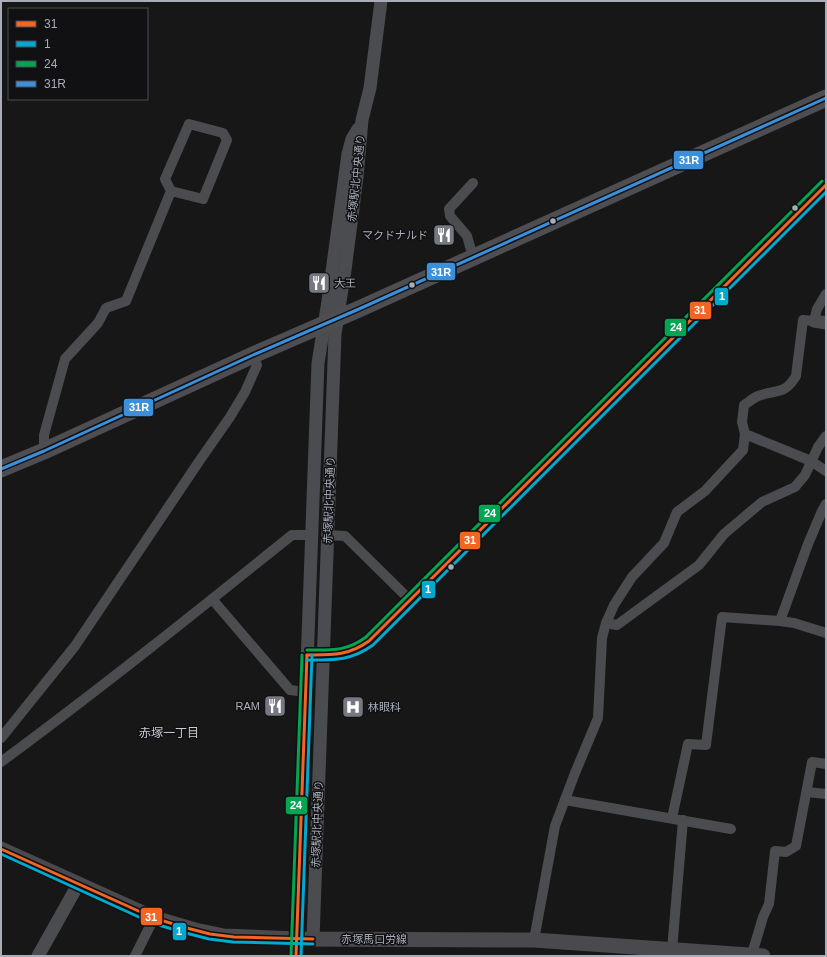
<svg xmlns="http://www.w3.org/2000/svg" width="827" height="957" font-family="Arial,'Noto Sans JP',sans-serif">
  <rect width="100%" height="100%" fill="#171717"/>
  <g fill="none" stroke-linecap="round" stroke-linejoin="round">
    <g stroke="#4b4c50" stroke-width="10">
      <polyline points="473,257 467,236 450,216 449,209 473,183"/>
      <polyline points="745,434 811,461 826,471"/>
      <polyline points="44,451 44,435 65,359 98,323 106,308 126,301 171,191 165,179 189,124 223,133 227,140 203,199 171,191"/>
      <polyline points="328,535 345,536 410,600"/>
      <polyline points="212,599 290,690 306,692"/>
      <polyline points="780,621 808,544 822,511 826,504"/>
      <polyline points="606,623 617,625 699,565 724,534 762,502 795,487 805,475 818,447 826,436"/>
      <polyline points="1,738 75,646 200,460 230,417 245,392 257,365 253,355"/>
      <path d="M1,762c99,-73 195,-150 291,-227h20"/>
      <polyline points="807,792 826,794"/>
      <polyline points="565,800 731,829"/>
      <polyline points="672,818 688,744 706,745 722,617 780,621 794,623 826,633"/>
      <path d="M534,940l21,-114 20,-53 23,-55 4,-80 4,-15 8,-18 18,-28 32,-34 13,-31 28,-21 38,-41 2,-16 -3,-12 2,-17c5,-3 9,-7 14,-9 18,-7 26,0 38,-20l7,-56 11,1 3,-12 9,-15"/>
      <polyline points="672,950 683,820"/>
      <polyline points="752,954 763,917 769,904 775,851 786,852 796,846 812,762 826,764"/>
      <polyline points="135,956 154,918"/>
    </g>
    <g stroke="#4b4c50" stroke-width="13">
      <polyline points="814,321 826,323"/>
      <path d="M315,655c23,0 35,1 54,-14 152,-152 304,-305 457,-456"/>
      <polyline points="297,939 318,363 328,301 348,154 352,139 358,129"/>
      <polyline points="313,939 335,334 345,270 357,177 362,120 370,88 381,1"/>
      <polyline points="38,956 79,883"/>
    </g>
    <polyline stroke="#4a4a4e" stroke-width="15" points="1,849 154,918 195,930 224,936 297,939 534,940 763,956"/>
    <polyline stroke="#4e4e52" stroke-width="17" points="1,469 44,451 253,355 359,309 826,98"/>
    <g stroke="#111113" stroke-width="6">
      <g id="bus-1">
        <path d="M307,655c25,0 41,1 62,-14l457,-456"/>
        <polyline points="1,849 154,918 183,927 210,934 234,937 313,939"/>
        <polyline points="296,956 307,655"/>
      </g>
    </g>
    <g stroke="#111113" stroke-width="6">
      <g id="bus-2">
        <path d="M307,660c26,0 44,1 66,-15l453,-453"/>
        <polyline points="1,854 152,923 182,932 209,939 233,942 313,944"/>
        <polyline points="301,956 312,655"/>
      </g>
    </g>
    <g stroke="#111113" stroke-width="6">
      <g id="bus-3">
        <path d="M307,650c23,0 39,2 59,-13l456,-456"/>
        <polyline points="291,956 302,655"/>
      </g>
    </g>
    <g stroke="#111113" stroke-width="6">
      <polyline id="bus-4" points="1,469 44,451 253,355 359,309 826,98"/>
    </g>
    <use href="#bus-1" stroke="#f26522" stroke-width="3"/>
    <use href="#bus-2" stroke="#00a9ce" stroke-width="3"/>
    <use href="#bus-3" stroke="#00a651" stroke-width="3"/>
    <use href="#bus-4" stroke="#3a90db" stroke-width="3"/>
  </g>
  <defs>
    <g id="restaurant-square" transform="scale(1.15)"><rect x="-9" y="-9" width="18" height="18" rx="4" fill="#757880" stroke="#111113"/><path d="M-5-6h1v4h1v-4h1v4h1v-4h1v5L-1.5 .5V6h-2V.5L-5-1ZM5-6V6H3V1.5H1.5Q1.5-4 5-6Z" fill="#fff"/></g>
    <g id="hospital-square" transform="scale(1.15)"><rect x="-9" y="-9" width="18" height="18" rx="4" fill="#757880" stroke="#111113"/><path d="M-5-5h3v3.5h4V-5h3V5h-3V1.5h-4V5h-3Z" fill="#fff"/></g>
  </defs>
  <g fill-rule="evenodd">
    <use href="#restaurant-square" x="444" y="235"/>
    <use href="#restaurant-square" x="319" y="283"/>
    <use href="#restaurant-square" x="275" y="706"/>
    <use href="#hospital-square" x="353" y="707"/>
  </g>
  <g fill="#a8adb8" stroke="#111113" stroke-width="1.5">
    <circle cx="795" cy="208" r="3.5"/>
    <circle cx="553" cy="221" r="3.5"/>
    <circle cx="412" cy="285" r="3.5"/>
    <circle cx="451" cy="567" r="3.5"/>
  </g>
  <g text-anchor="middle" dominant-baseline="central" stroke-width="3" stroke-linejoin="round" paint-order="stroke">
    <g font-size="11" fill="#a8adb8" stroke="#111113">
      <text transform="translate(356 178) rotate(-84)">赤塚駅北中央通り</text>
      <text transform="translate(329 500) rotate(-88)">赤塚駅北中央通り</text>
      <text transform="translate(317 824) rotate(-88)">赤塚駅北中央通り</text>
      <text x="374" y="939">赤塚馬口労線</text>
    </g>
    <g font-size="11" fill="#a8adb8" stroke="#111113" text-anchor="end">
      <text x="428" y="235">マクドナルド</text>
      <text x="334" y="283" text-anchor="start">大王</text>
      <text x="260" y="706">RAM</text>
      <text x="368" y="707" text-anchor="start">林眼科</text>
    </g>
    <g font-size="12" fill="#c9ccd4" stroke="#111113">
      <text x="169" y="733">赤塚一丁目</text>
    </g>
  </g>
  <g stroke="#111113" stroke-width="1.5">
    <rect x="673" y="150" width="31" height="20" rx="4" fill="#3a90db"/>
    <rect x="426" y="262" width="30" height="19" rx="4" fill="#3a90db"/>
    <rect x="714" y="287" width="15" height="19" rx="4" fill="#00a9ce"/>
    <rect x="689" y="301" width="23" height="19" rx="4" fill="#f26522"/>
    <rect x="664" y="318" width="23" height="19" rx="4" fill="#00a651"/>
    <rect x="123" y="398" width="31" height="19" rx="4" fill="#3a90db"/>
    <rect x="478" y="504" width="23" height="19" rx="4" fill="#00a651"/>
    <rect x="459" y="531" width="22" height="19" rx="4" fill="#f26522"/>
    <rect x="421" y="580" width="15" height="19" rx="4" fill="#00a9ce"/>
    <rect x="285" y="796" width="23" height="19" rx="4" fill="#00a651"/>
    <rect x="140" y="907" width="23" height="19" rx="4" fill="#f26522"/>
    <rect x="172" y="922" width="15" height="19" rx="4" fill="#00a9ce"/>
  </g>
  <g font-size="11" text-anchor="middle" font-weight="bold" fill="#fff">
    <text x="689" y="164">31R</text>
    <text x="441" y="276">31R</text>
    <text x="722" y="300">1</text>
    <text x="700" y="314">31</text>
    <text x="676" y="331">24</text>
    <text x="139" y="411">31R</text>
    <text x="490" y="517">24</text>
    <text x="470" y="544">31</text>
    <text x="428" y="593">1</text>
    <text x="296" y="809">24</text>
    <text x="151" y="921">31</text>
    <text x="179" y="935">1</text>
  </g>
  <rect width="827" height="957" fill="none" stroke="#a8adb8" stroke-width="4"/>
  <rect x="8" y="8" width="140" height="92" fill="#111113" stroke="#4d4f55"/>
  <rect x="16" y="21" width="20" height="6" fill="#f26522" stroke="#4d4f55"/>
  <text x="44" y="28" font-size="12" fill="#a8adb8">31</text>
  <rect x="16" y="41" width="20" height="6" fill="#00a9ce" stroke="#4d4f55"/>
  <text x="44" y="48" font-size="12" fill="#a8adb8">1</text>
  <rect x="16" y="61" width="20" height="6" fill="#00a651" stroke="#4d4f55"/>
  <text x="44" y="68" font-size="12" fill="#a8adb8">24</text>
  <rect x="16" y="81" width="20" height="6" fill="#3a90db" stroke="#4d4f55"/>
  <text x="44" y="88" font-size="12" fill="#a8adb8">31R</text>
</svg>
